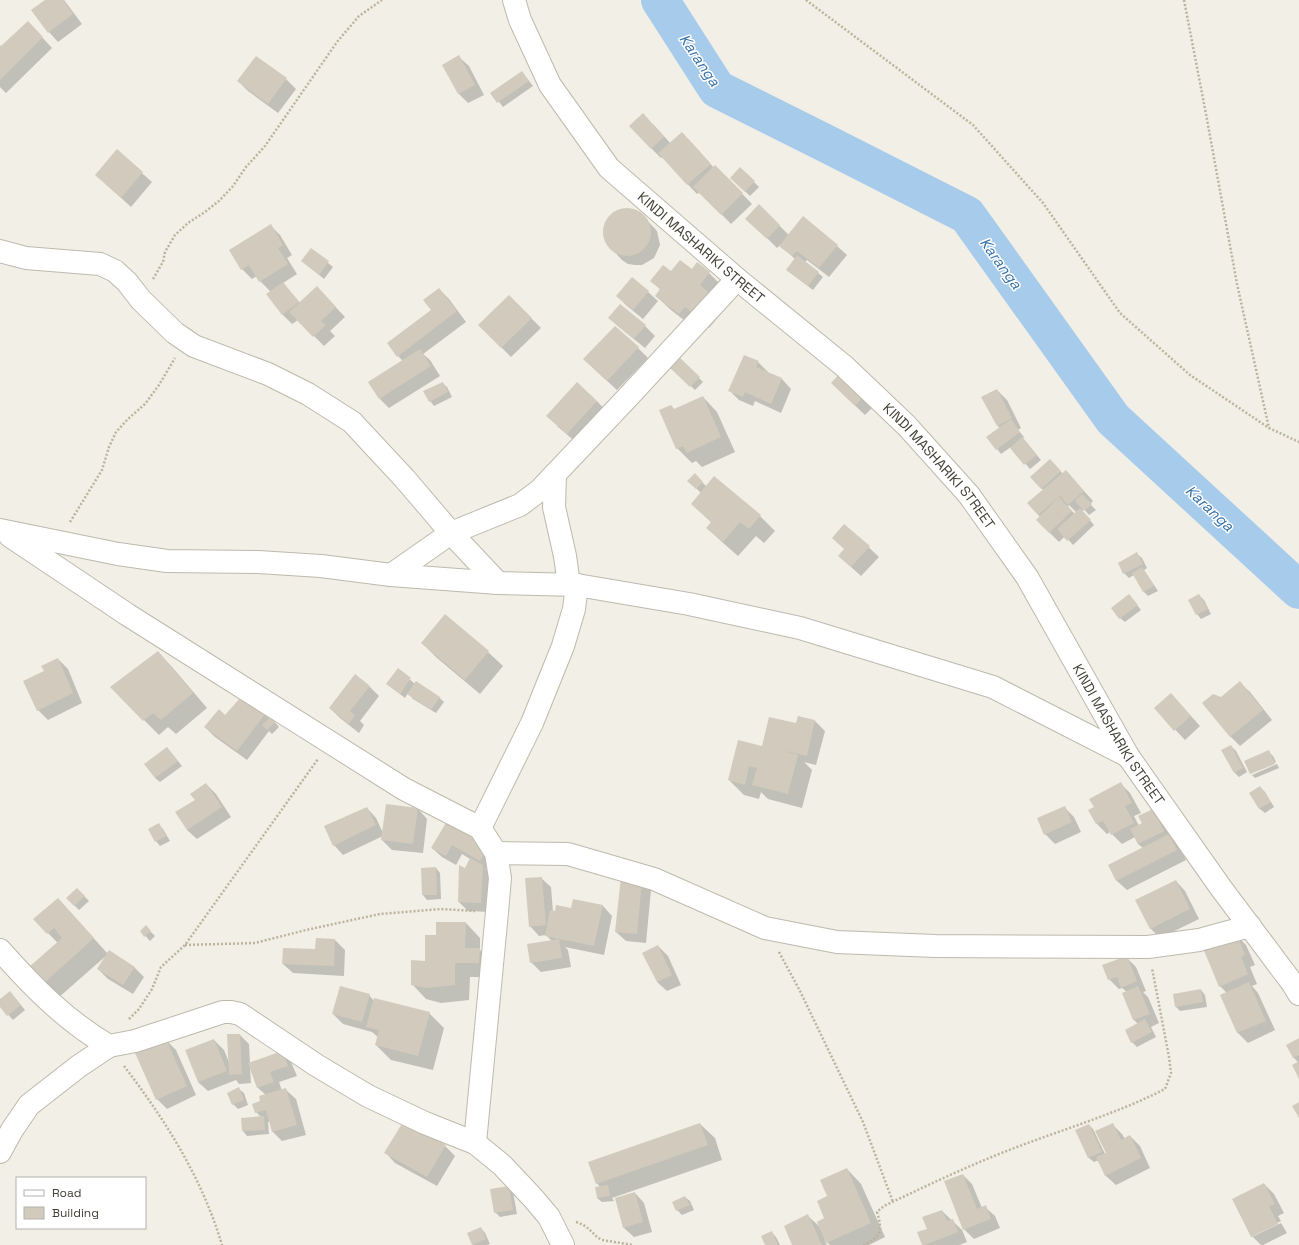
<svg xmlns="http://www.w3.org/2000/svg" width="1299" height="1245" font-family="'Space Grotesk',sans-serif">
  <rect width="100%" height="100%" fill="#f1efe6"/>
  <g fill="#0003" fill-rule="evenodd">
    <polygon points="46,0 64,0 82,24 58,42 49,32"/>
    <polygon points="28,22 52,48 6,93 0,87 0,47 1,48"/>
    <polygon points="459,57 469,66 484,95 468,103 459,94 443,65"/>
    <polygon points="522,72 533,86 503,107 492,93"/>
    <polygon points="286,79 296,89 278,113 248,91 238,81"/>
    <polygon points="653,124 671,144 692,143 714,168 715,166 752,204 731,224 700,192 697,194 662,157 661,158 651,148"/>
    <polygon points="117,151 152,182 131,207 106,184"/>
    <polygon points="740,168 759,187 750,196 731,178"/>
    <polygon points="759,206 789,235 837,246 847,255 829,277 807,260 805,262 823,277 813,290 792,274 795,259 780,245 777,248 757,228"/>
    <polygon points="623,210 630,210 637,212 643,216 657,231 660,245 654,258 642,265 635,265 628,264 622,260 607,244 604,237 604,230 606,223 610,216 616,212"/>
    <polygon points="271,226 280,235 292,255 287,258 297,274 283,283 300,303 326,297 345,317 330,331 335,336 324,346 298,320 292,324 282,314 271,292 260,281 257,276 252,279 242,269"/>
    <polygon points="311,249 333,267 324,279 307,265"/>
    <polygon points="697,264 709,273 724,288 715,299 725,309 709,328 700,321 694,328 671,310 656,296 661,290 651,281 672,272 692,270"/>
    <polygon points="439,289 449,299 466,322 423,354 430,360 440,376 389,408 380,399 369,383 403,361 398,356 433,310"/>
    <polygon points="648,292 658,301 643,319 627,306 617,296"/>
    <polygon points="509,296 541,328 511,357 479,325"/>
    <polygon points="610,318 645,326 655,336 645,348 619,327"/>
    <polygon points="638,348 648,358 617,390 594,369"/>
    <polygon points="677,356 703,382 695,390 669,365"/>
    <polygon points="745,356 758,362 768,372 768,373 782,379 791,389 781,413 755,401 753,406 739,400 729,390"/>
    <polygon points="842,373 875,405 865,415 842,393"/>
    <polygon points="442,383 447,387 452,397 434,406 430,401"/>
    <polygon points="997,390 1007,400 1021,428 1018,430 1024,437 1023,438 1041,460 1030,469 1011,447 1001,454 988,438 1000,428 998,426 983,398"/>
    <polygon points="703,397 717,412 735,452 702,467 696,461 692,463 677,448 671,406 675,410"/>
    <polygon points="597,401 606,411 577,443 557,426"/>
    <path d="M1050,460l13,14 3,-3 27,30 -3,3 6,6 -7,5 -5,-6 -2,2 12,14 -21,20 -8,-9 -6,6 -22,-22 3,-3 -11,-14 14,-13 -12,-13zM1069,505l8,8 -2,1 -7,-7z"/>
    <polygon points="695,475 707,487 760,516 775,531 764,543 756,536 738,556 722,542 707,528 712,523 692,504 701,493 689,481"/>
    <polygon points="845,525 879,557 861,576 839,556 845,550"/>
    <polygon points="1137,554 1142,558 1147,568 1144,570 1158,591 1148,596 1144,592 1134,575 1129,578 1124,573 1119,564"/>
    <polygon points="1199,595 1204,600 1211,614 1201,619 1197,614"/>
    <polygon points="1133,600 1141,610 1125,622 1120,618"/>
    <polygon points="422,643 488,652 503,666 480,694 437,658"/>
    <polygon points="158,652 172,667 207,708 176,734 168,727 159,735 111,687"/>
    <polygon points="58,659 68,669 82,703 48,720 38,710 45,672"/>
    <polygon points="398,669 415,684 439,697 444,702 436,713 413,699 408,693 405,698 392,688"/>
    <polygon points="355,675 370,687 379,696 360,721 364,725 359,733 340,718 330,708"/>
    <polygon points="1240,683 1250,692 1272,720 1240,746 1230,736 1221,699"/>
    <polygon points="1171,694 1200,726 1185,740 1155,708"/>
    <polygon points="242,697 270,719 271,718 279,727 272,734 269,731 247,760 215,737 205,727 225,717"/>
    <polygon points="798,717 815,721 825,731 816,765 804,762 812,770 802,808 768,799 761,792 759,799 744,795 729,780 765,747 796,724"/>
    <polygon points="1231,746 1236,751 1247,772 1239,777 1234,772"/>
    <polygon points="167,748 182,766 160,782 155,778"/>
    <polygon points="1269,752 1273,756 1276,762 1251,773 1251,774 1246,762"/>
    <polygon points="1277,764 1279,768 1255,778 1252,775"/>
    <polygon points="1120,783 1130,793 1141,813 1134,816 1139,826 1143,824 1152,810 1162,820 1171,837 1179,845 1186,860 1127,890 1117,881 1109,865 1143,848 1138,844 1135,837 1122,844 1110,832 1107,834 1097,824 1090,810 1095,807"/>
    <polygon points="206,784 216,794 231,817 197,839 187,830"/>
    <polygon points="1260,787 1265,792 1274,807 1265,813 1260,809 1251,794"/>
    <polygon points="1064,807 1074,817 1081,832 1055,844 1045,834"/>
    <polygon points="367,808 376,818 383,833 418,809 427,819 423,853 392,850 382,840 383,836 343,855 334,845"/>
    <polygon points="447,822 489,845 490,870 485,868 493,875 491,912 468,911 459,902 465,869 470,859 462,854 456,865 442,857 432,848"/>
    <polygon points="159,825 163,829 170,841 160,846 156,841"/>
    <polygon points="436,868 440,873 441,899 427,900 423,895"/>
    <polygon points="541,878 551,887 553,912 603,906 612,916 604,955 565,947 568,950 571,967 541,972 531,962 552,941 546,935 539,936 530,926"/>
    <polygon points="642,881 651,890 646,943 626,941 616,932"/>
    <polygon points="1176,881 1185,891 1199,919 1160,938 1150,928"/>
    <polygon points="77,889 89,901 79,910 68,899"/>
    <polygon points="58,899 108,954 134,967 144,977 133,994 108,979 98,969 107,955 58,998 30,968 58,943 48,933"/>
    <polygon points="466,923 480,938 480,950 494,964 494,977 470,977 469,1000 441,1003 426,999 412,984 426,962 437,936"/>
    <polygon points="146,927 155,936 150,941 141,931"/>
    <polygon points="1236,935 1246,945 1255,965 1250,967 1257,984 1252,986 1258,993 1275,1030 1248,1043 1238,1033 1222,995 1227,993 1220,986"/>
    <polygon points="335,940 345,950 344,976 293,973 283,964 316,950"/>
    <polygon points="658,946 668,956 681,985 667,991 657,982"/>
    <polygon points="1126,957 1136,967 1146,991 1143,992 1148,997 1159,1023 1151,1027 1156,1037 1137,1047 1132,1042 1138,1024 1134,1020 1123,993 1127,992 1122,988 1119,989 1109,979"/>
    <polygon points="1201,990 1205,995 1207,1007 1180,1011 1176,1007"/>
    <polygon points="369,995 374,1001 429,1013 444,1028 433,1070 391,1060 376,1045 378,1037 372,1032 343,1024 333,1014"/>
    <polygon points="14,997 25,1010 13,1020 0,1006 0,1000"/>
    <polygon points="240,1035 249,1044 250,1064 282,1052 291,1062 297,1076 279,1082 282,1091 286,1090 296,1099 306,1135 282,1141 273,1132 270,1121 268,1122 269,1134 247,1136 243,1131 242,1119 261,1117 256,1112 266,1095 258,1088 250,1068 251,1083 239,1084 236,1080 208,1091 198,1082 214,1040 224,1050 229,1062"/>
    <polygon points="1299,1039 1299,1077 1299,1063 1294,1058 1287,1045"/>
    <polygon points="166,1040 176,1050 196,1095 167,1109 157,1099"/>
    <polygon points="239,1089 244,1093 248,1105 238,1109 233,1104"/>
    <polygon points="700,1124 715,1138 722,1160 612,1198 614,1201 602,1202 597,1198 600,1187 597,1183"/>
    <polygon points="1112,1124 1122,1134 1125,1139 1130,1136 1140,1146 1150,1168 1116,1185 1106,1176 1099,1160 1094,1162 1089,1158 1077,1130 1089,1125 1093,1129 1105,1154 1107,1153"/>
    <polygon points="445,1146 455,1156 437,1186 395,1163 386,1153"/>
    <polygon points="847,1169 861,1184 885,1237 869,1245 830,1245 824,1239 827,1245 793,1245 808,1216 821,1228"/>
    <polygon points="963,1175 972,1184 982,1208 985,1207 995,1216 1000,1228 974,1239 964,1229"/>
    <polygon points="1264,1184 1274,1194 1284,1213 1278,1216 1281,1221 1254,1234 1254,1236 1281,1223 1287,1233 1263,1245 1261,1245 1252,1236"/>
    <polygon points="509,1187 513,1192 517,1214 500,1217 495,1212"/>
    <polygon points="635,1193 644,1203 652,1232 634,1237 624,1228"/>
    <polygon points="685,1197 690,1201 694,1210 682,1215 677,1210 674,1202"/>
    <polygon points="942,1211 962,1230 967,1242 959,1245 923,1245 928,1229"/>
    <polygon points="481,1228 485,1233 490,1244 487,1245 473,1245"/>
    <polygon points="772,1233 776,1237 780,1245 766,1245"/>
  </g>
  <g fill="none" stroke-linecap="round" stroke-linejoin="round">
    <polyline stroke="#a7cbea" stroke-width="38" points="660,0 717,89 831,146 967,215 1113,419 1299,590"/>
  </g>
  <g fill="#d2cbbd">
    <polygon points="45,0 63,0 73,14 48,33 31,10"/>
    <polygon points="28,21 43,37 0,80 0,45 1,46"/>
    <polygon points="459,55 475,85 458,94 442,65"/>
    <polygon points="256,56 287,78 268,104 237,81"/>
    <polygon points="522,71 529,81 497,103 490,93"/>
    <polygon points="643,113 664,137 651,149 629,126"/>
    <polygon points="682,132 711,164 687,185 658,153"/>
    <polygon points="117,149 143,172 121,198 95,175"/>
    <polygon points="715,165 743,193 721,215 693,187"/>
    <polygon points="740,167 755,181 745,192 730,178"/>
    <polygon points="759,204 780,225 767,239 745,219"/>
    <circle cx="627" cy="232" r="24"/>
    <polygon points="803,216 838,245 819,268 797,251 792,256 779,246"/>
    <polygon points="271,224 283,245 278,248 288,264 259,282 249,265 241,270 229,250"/>
    <polygon points="311,248 329,261 319,275 301,261"/>
    <polygon points="797,255 819,272 808,286 786,270"/>
    <polygon points="680,260 692,269 697,262 710,272 700,285 711,294 694,314 685,307 679,314 655,296 660,289 650,281 663,265 671,271"/>
    <polygon points="632,277 649,291 633,310 616,296"/>
    <polygon points="283,282 299,302 282,315 266,294"/>
    <polygon points="317,286 336,307 321,321 326,325 313,337 289,312"/>
    <polygon points="439,288 457,311 397,357 387,343 431,310 423,300"/>
    <polygon points="509,295 532,318 501,348 478,325"/>
    <polygon points="620,304 646,325 634,339 608,318"/>
    <polygon points="615,326 639,347 607,381 583,359"/>
    <polygon points="420,349 431,366 379,399 368,382"/>
    <polygon points="677,355 700,377 690,387 667,365"/>
    <polygon points="744,355 759,361 756,367 782,378 771,404 745,392 743,397 728,391"/>
    <polygon points="841,372 866,394 855,406 831,383"/>
    <polygon points="443,382 448,392 429,402 423,391"/>
    <polygon points="577,382 597,401 567,434 546,416"/>
    <polygon points="997,389 1012,418 997,426 981,397"/>
    <polygon points="703,396 721,437 687,453 683,446 676,449 659,410 671,405 674,409"/>
    <polygon points="1011,419 1020,432 996,450 986,437"/>
    <polygon points="1022,437 1037,455 1024,465 1010,448"/>
    <polygon points="1050,459 1061,471 1041,489 1030,477"/>
    <polygon points="1066,470 1084,491 1068,505 1060,496 1038,515 1027,503"/>
    <polygon points="695,473 703,482 696,489 687,481"/>
    <polygon points="714,476 761,515 749,529 740,522 723,542 706,528 711,522 691,504"/>
    <polygon points="1082,494 1092,504 1084,511 1075,501"/>
    <polygon points="1059,497 1072,511 1049,533 1036,520"/>
    <polygon points="1080,508 1091,520 1067,541 1057,529"/>
    <polygon points="844,524 870,546 851,567 838,556 844,549 832,538"/>
    <polygon points="1137,552 1143,564 1123,574 1118,563"/>
    <polygon points="1142,567 1154,586 1143,592 1132,573"/>
    <polygon points="1129,594 1138,605 1119,619 1111,608"/>
    <polygon points="1199,594 1208,609 1196,615 1188,600"/>
    <polygon points="445,614 489,651 465,680 421,643"/>
    <polygon points="158,651 193,693 161,720 153,713 143,721 110,687"/>
    <polygon points="58,658 73,693 37,711 23,681 44,671 41,666"/>
    <polygon points="398,668 411,678 400,694 386,684"/>
    <polygon points="355,674 370,686 350,711 355,715 349,724 329,708"/>
    <polygon points="416,681 440,697 431,710 407,694"/>
    <polygon points="1240,681 1263,710 1230,737 1202,703 1213,694 1221,697"/>
    <polygon points="1171,693 1191,716 1174,731 1154,708"/>
    <polygon points="242,696 265,714 237,751 204,727 219,709 225,715"/>
    <polygon points="798,716 815,720 807,756 780,750 798,755 788,794 752,785 757,768 749,766 745,785 728,780 738,740 762,746 769,717 796,723"/>
    <polygon points="271,717 275,722 267,730 262,725"/>
    <polygon points="1231,745 1243,768 1234,773 1221,750"/>
    <polygon points="167,747 178,761 155,778 144,764"/>
    <polygon points="1269,750 1275,764 1250,774 1244,761"/>
    <polygon points="1121,782 1132,803 1125,806 1134,823 1111,835 1103,821 1096,824 1088,810 1094,807 1089,799"/>
    <polygon points="206,783 222,807 187,830 175,812 195,800 190,794"/>
    <polygon points="1260,786 1271,802 1259,809 1249,793"/>
    <polygon points="386,804 418,808 413,844 381,840"/>
    <polygon points="1065,806 1072,822 1044,835 1037,818"/>
    <polygon points="367,807 376,825 333,846 324,826"/>
    <polygon points="1153,809 1164,831 1138,844 1130,829 1142,823 1138,816"/>
    <polygon points="447,821 489,845 480,861 452,845 446,856 431,848"/>
    <polygon points="159,823 166,836 155,842 148,829"/>
    <polygon points="1169,834 1177,850 1116,881 1108,865"/>
    <polygon points="470,858 483,865 481,903 458,902 459,865 465,868"/>
    <polygon points="436,867 437,895 422,895 421,868"/>
    <polygon points="542,877 546,925 529,927 525,878"/>
    <polygon points="621,877 642,880 637,934 615,932"/>
    <polygon points="1176,880 1190,909 1150,929 1135,900"/>
    <polygon points="77,888 85,896 74,906 66,898"/>
    <polygon points="58,898 94,938 43,984 28,968 62,938 54,928 47,934 33,919"/>
    <polygon points="573,899 603,905 594,946 545,936 550,910 555,911 556,905 571,908"/>
    <polygon points="436,922 466,922 465,948 480,948 479,963 455,963 455,985 426,988 411,985 411,960 425,961 425,935 436,935"/>
    <polygon points="146,925 151,931 144,937 140,931"/>
    <polygon points="1237,934 1245,955 1241,957 1248,974 1219,987 1203,948"/>
    <polygon points="316,938 335,939 334,966 282,964 283,948 315,949"/>
    <polygon points="559,939 562,958 530,963 527,944"/>
    <polygon points="658,945 672,975 657,982 642,953"/>
    <polygon points="109,950 135,967 123,985 97,969"/>
    <polygon points="1127,956 1137,981 1121,988 1117,977 1108,980 1102,965"/>
    <polygon points="1249,982 1266,1021 1237,1033 1220,995"/>
    <polygon points="340,986 370,994 362,1022 332,1014"/>
    <polygon points="1138,986 1150,1014 1133,1020 1122,993"/>
    <polygon points="1201,989 1203,1002 1175,1007 1173,994"/>
    <polygon points="10,991 21,1005 7,1016 0,1007 0,999"/>
    <polygon points="374,998 430,1012 418,1056 375,1045 379,1030 366,1027"/>
    <polygon points="1145,1019 1152,1032 1131,1043 1125,1030"/>
    <polygon points="227,1034 240,1034 242,1074 229,1075"/>
    <polygon points="1299,1038 1299,1055 1293,1058 1286,1045"/>
    <polygon points="166,1039 187,1086 156,1100 135,1053"/>
    <polygon points="214,1039 227,1071 198,1082 185,1050"/>
    <polygon points="282,1051 288,1066 270,1072 274,1082 257,1088 248,1063"/>
    <polygon points="1299,1061 1299,1079 1292,1065"/>
    <polygon points="239,1087 244,1100 232,1105 227,1093"/>
    <polygon points="286,1088 297,1125 272,1132 266,1110 255,1113 252,1104 260,1101 259,1096"/>
    <polygon points="1299,1102 1299,1118 1292,1106"/>
    <polygon points="264,1116 265,1130 242,1131 241,1118"/>
    <polygon points="403,1122 446,1145 427,1177 384,1153"/>
    <polygon points="700,1123 708,1145 596,1184 588,1162"/>
    <polygon points="1113,1123 1121,1140 1130,1135 1141,1158 1105,1176 1096,1157 1106,1153 1095,1131"/>
    <polygon points="1089,1124 1102,1152 1088,1158 1075,1130"/>
    <polygon points="847,1168 871,1223 826,1243 817,1222 824,1218 817,1201 827,1196 820,1180"/>
    <polygon points="963,1174 977,1209 986,1205 991,1219 963,1230 944,1181"/>
    <polygon points="1264,1183 1275,1204 1269,1206 1278,1224 1251,1237 1232,1199"/>
    <polygon points="608,1185 610,1196 597,1198 595,1187"/>
    <polygon points="509,1186 513,1210 494,1213 490,1189"/>
    <polygon points="635,1192 643,1222 623,1228 615,1198"/>
    <polygon points="685,1196 690,1205 676,1211 672,1202"/>
    <polygon points="942,1210 947,1221 953,1219 958,1232 925,1245 922,1245 917,1232 927,1229 922,1217"/>
    <polygon points="808,1214 822,1245 792,1245 784,1226"/>
    <polygon points="481,1227 486,1239 472,1245 467,1233"/>
    <polygon points="772,1231 778,1245 765,1245 761,1236"/>
  </g>
  <g fill="none" stroke-linecap="round" stroke-linejoin="round">
    <g stroke="#bfb9ad" stroke-width="24">
      <g id="minor">
        <path id="s1" d="M514,0l6,20 30,65 59,83 128,111 107,87 63,60 62,69 58,82 101,179 93,132 72,96 6,10"/>
        <polyline points="0,251 26,258 100,264 115,271 127,282 141,300 175,333 194,346 268,374 308,394 352,422 405,479 451,533 498,583"/>
        <polyline points="555,474 554,507 565,556 569,585"/>
        <polyline points="0,530 118,554 167,561 258,562 321,566 391,575 498,583 577,585 689,604 800,628 993,687 1128,756"/>
        <polyline points="10,536 128,615 404,789 480,828 496,853 500,878 497,912 475,1143"/>
        <polyline points="391,575 451,533 520,505 540,490 628,397 737,279"/>
        <polyline points="480,828 532,723 563,646 574,609 577,585"/>
        <polyline points="496,853 568,854 654,879 765,928 837,942 935,946 1148,947 1199,940 1250,926"/>
        <path d="M0,950c33,37 66,71 109,96l26,-5 88,-29h8l9,2 76,51 52,31 57,27 50,20 27,22 31,33 16,19 14,28"/>
        <polyline points="0,1152 12,1130 29,1105 79,1066 109,1046"/>
      </g>
    </g>
    <g stroke="#bdb39c" stroke-width="2.5" stroke-dasharray="2 2" stroke-linecap="butt">
      <polyline points="806,0 973,125 1043,203 1120,313 1190,375 1269,428 1299,442"/>
      <polyline points="1184,0 1206,114 1237,284 1269,428"/>
      <polyline points="153,279 163,262 165,252 175,235 188,223 205,212 219,201 233,186 246,167 265,146 337,42 359,16 382,0"/>
      <polyline points="70,522 102,470 109,447 116,432 128,419 145,404 159,385 175,358"/>
      <polyline points="185,945 255,943 306,930 380,914 441,909 475,911"/>
      <polyline points="779,952 800,991 863,1122 893,1202"/>
      <polyline points="129,1019 139,1009 152,989 161,967 185,945 200,924 318,759"/>
      <path d="M124,1066c42,55 78,112 98,179"/>
      <path d="M576,1222c14,4 16,13 26,18l31,5"/>
      <path d="M863,1245c18,-8 20,-13 14,-33l7,-6c44,-21 88,-42 133,-59 50,-19 101,-34 148,-58l6,-16 -2,-16 -17,-89"/>
    </g>
    <use href="#minor" stroke="#fff" stroke-width="22"/>
  </g>
  <g text-anchor="middle" dominant-baseline="central" stroke-width="3" stroke-linejoin="round" paint-order="stroke">
    <g font-size="14" fill="#443f36" stroke="#fff">
      <text stroke="none"><textPath href="#s1" startOffset="316">KINDI MASHARIKI STREET</textPath></text>
      <text stroke="none"><textPath href="#s1" startOffset="640">KINDI MASHARIKI STREET</textPath></text>
      <text stroke="none"><textPath href="#s1" startOffset="964">KINDI MASHARIKI STREET</textPath></text>
    </g>
    <g font-size="15" font-style="italic" fill="#3973a6" stroke="#fff">
      <text transform="translate(700 60) rotate(56)">Karanga</text>
      <text transform="translate(1001 263) rotate(54)">Karanga</text>
      <text transform="translate(1210 508) rotate(43)">Karanga</text>
    </g>
  </g>
  <rect x="16" y="1177" width="130" height="52" fill="#ffffff" stroke="#b4b2af"/>
  <rect x="24" y="1190" width="20" height="6" fill="#ffffff" stroke="#b4b2af"/>
  <text x="52" y="1197" font-size="12" fill="#443f36">Road</text>
  <rect x="24" y="1207" width="20" height="12" fill="#d2cbbd" stroke="#b4b2af"/>
  <text x="52" y="1217" font-size="12" fill="#443f36">Building</text>
</svg>
